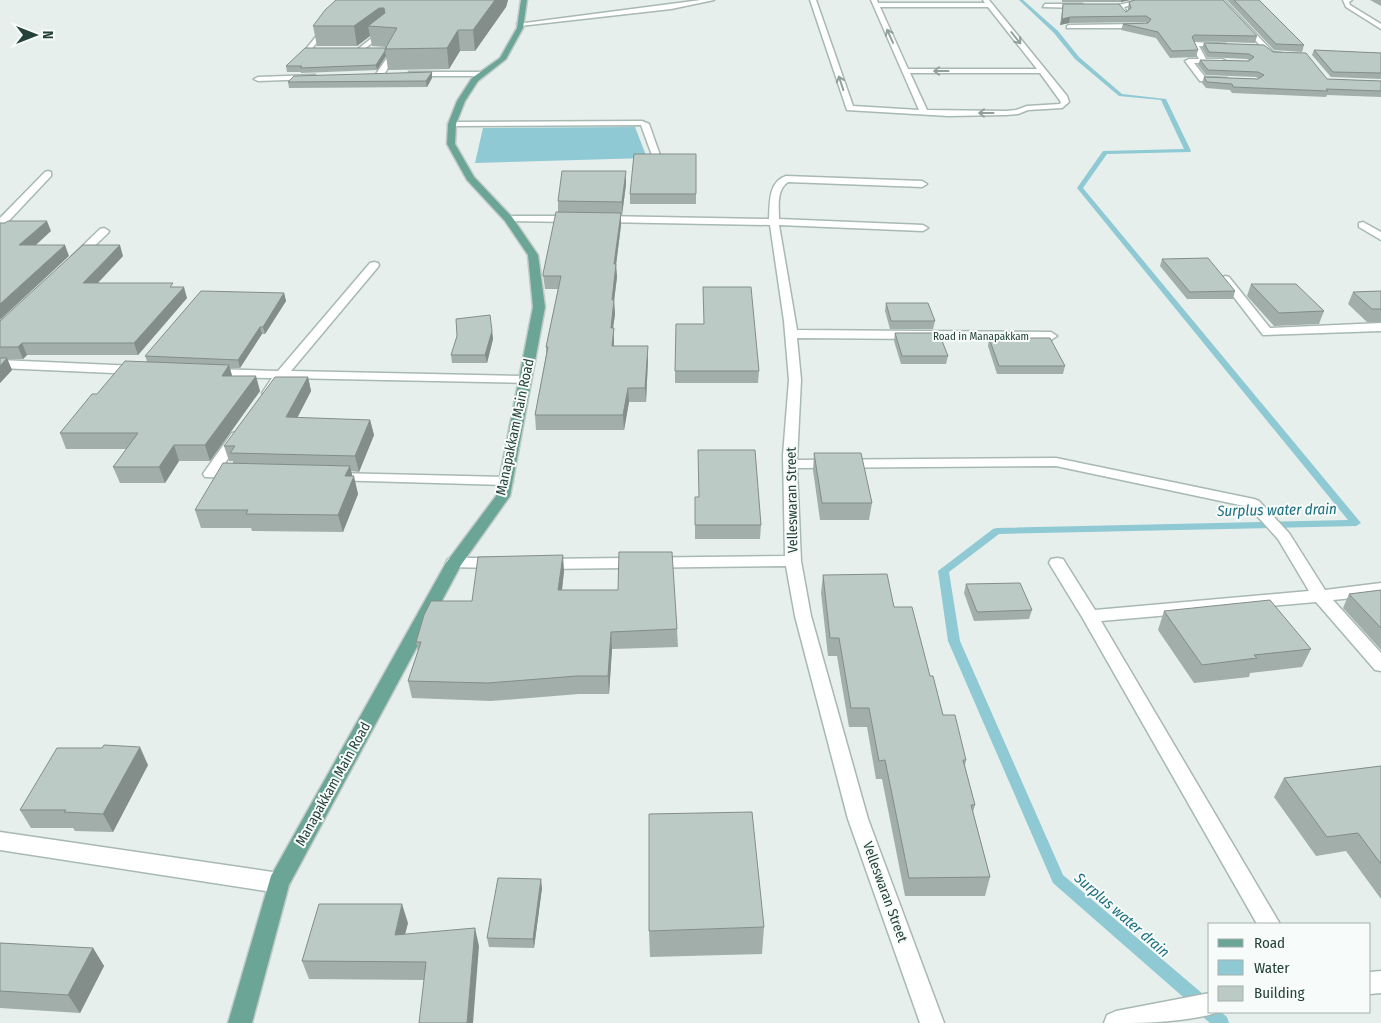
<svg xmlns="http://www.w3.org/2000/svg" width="1381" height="1023" font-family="'Fira Sans Condensed',sans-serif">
  <rect width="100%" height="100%" fill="#e6efeb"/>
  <polygon fill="#8ec9d4" points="635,127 647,158 475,163 483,128"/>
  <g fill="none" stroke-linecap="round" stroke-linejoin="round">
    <polygon fill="#8ec9d4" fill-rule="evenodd" points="1019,0 1023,0 1058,31 1079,57 1122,94 1166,99 1191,151 1190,152 1107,154 1083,188 1361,523 1356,526 999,534 949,572 960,641 1063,875 1210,1000 1210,1012 1221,1012 1227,1017 1229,1023 1210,1023 1204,1018 1202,1012 1198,1010 1053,883 948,641 938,571 993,529 997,528 1348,520 1077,188 1103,151 1184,149 1161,100 1119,96 1075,59 1054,33"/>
    <g stroke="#a8b8b2" stroke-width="3">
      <g id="minor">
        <polygon points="701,0 714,0 671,9 520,26 517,24"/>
        <path d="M810,0h6l37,106 66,4 -48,-110h6l1,3h107l-2,-3h6l78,96 2,6 -7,6 -34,2 -10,4 -12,1 -58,1 -101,-6zM880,7h108l49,62h-129zM910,73h130l21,29 -1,2 -33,2 -11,4 -10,1 -79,-1z"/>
        <polygon points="1139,0 1150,0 1124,7 1127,13 1135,18 1135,20 1131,20 1122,15 1119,5"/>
        <polygon points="1218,0 1224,0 1273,52 1281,53 1281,55 1269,55"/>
        <polygon points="1343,0 1352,0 1349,2 1350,5 1381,24 1381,29 1346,7"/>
        <polygon points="1045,4 1082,4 1085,6 1082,8 1043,7"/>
        <polygon points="1069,25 1143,24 1146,26 1143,28 1067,28 1067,26"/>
        <polygon points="322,29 327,30 310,51 306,51 306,49"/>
        <polygon points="383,29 388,30 362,51 358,51 358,49"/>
        <polygon points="1194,42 1226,44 1226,46 1224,47 1199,46 1206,59 1222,59 1226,61 1224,62 1194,63 1205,77 1224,78 1227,78 1227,82 1200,81 1185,61 1189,59 1199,59 1191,44"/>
        <polygon points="392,48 399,50 383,76 377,76 376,74 391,52 389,50"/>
        <polygon points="409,72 482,72 486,74 482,76 409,76"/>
        <polygon points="315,75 316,77 312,79 258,81 254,79 258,77"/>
        <polygon points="642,121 649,124 661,158 660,160 653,158 641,125 452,126 448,124 452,122"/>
        <polygon points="48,171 51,172 51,176 4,226 0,227 0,218 45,172"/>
        <path d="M786,176l136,5 5,3 -5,3 -134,-5c-12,8 -9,25 -9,37l144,6 5,3 -5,3 -144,-6 18,105 254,2 6,4 -6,4 -254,-2 4,42 -4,80 259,-2 198,41 5,2 30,32 36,57 56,-7v12l-48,5 48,53v18l-6,-1 -59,-68 -215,19 179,303h-23l-175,-307 -33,-54 2,-4 6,-1 6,1 32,51 214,-19 -31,-52 -29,-32 -193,-41 -259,2 4,93 10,55 57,203 76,204h-24l-72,-204 -53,-203 -9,-50 -242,3 -6,-1 -2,-4 2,-4 6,-1 241,-3 -2,-101 6,-75 -5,-59 -14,-96 -168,-3 -5,-3 5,-3 167,3c1,-16 -1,-37 17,-43z"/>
        <polygon points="509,216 574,216 579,219 574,222 506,221 504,219"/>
        <polygon points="1363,222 1381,232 1381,240 1359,227 1359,223"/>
        <polygon points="104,228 109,231 108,233 80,260 72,260 71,258 72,256 100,229"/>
        <polygon points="374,262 378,263 379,265 378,267 291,371 525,376 531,380 529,383 285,378 273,396 268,397 262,393 272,378 212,377 206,373 212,369 278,371 370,263"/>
        <polygon points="1225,276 1229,277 1270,328 1381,323 1381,331 1263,335 1220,279"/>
        <polygon points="0,360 136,366 142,370 136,374 0,368"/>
        <polygon points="237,432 244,436 220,470 242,472 244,475 242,478 205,477 203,474 205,471 232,433"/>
        <polygon points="335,473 506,477 511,478 513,481 511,484 506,485 330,480 328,477 330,474"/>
        <polygon points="454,558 496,558 502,559 504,563 502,567 496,568 448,567 446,563 448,559"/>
        <polygon points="0,832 279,873 287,876 290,883 287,890 279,893 0,850"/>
        <polygon points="1381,971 1381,993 1370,994 1370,972"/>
        <path d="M1210,993v19h9c-34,11 -78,11 -115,11l3,-8 9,-4z"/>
      </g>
    </g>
    <g stroke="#c2cac8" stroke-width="3">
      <polygon id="major" points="521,0 527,0 523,28 506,59 478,81 465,101 456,124 455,144 474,177 512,217 538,255 545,307 510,496 461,565 289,885 252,1023 228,1023 271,876 446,563 496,496 533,307 528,255 505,221 467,180 447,144 448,124 457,101 472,78 500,58 517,28"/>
    </g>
    <use href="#minor" fill="#fff" fill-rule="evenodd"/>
    <use href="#major" fill="#6aa596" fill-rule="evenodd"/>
  </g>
  <g fill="#a1aea9">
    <polygon points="336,0 508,0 506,7 475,51 460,51 449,69 388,70 386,56 377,70 301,73 301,72 287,72 286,66 385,48 386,47 372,46 370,36 357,46 317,46 313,26"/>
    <polygon points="1062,0 1130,0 1121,2 1062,2"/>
    <polygon points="1227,0 1259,0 1304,45 1302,52 1274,50"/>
    <polygon points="1370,0 1381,0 1381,6"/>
    <polygon points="1129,2 1257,36 1255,43 1194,41 1198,50 1196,57 1170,58 1156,38 1121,30 1123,24 1147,23 1145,22 1069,23 1060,25 1063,4 1126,12 1128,10 1128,8"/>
    <polygon points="1204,43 1273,52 1327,79 1381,81 1381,97 1327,95 1326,97 1232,93 1230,90 1206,88 1202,83 1204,77 1258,79 1259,79 1256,77 1206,75 1198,65 1200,60 1249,61 1250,61 1247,59 1207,57 1202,48"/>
    <polygon points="1314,50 1381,53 1381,79 1331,77 1312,55"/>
    <polygon points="432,72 432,78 427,87 289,88 288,82"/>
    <polygon points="696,154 696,204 630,204 630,194"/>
    <polygon points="626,184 622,215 621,215 621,225 616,265 617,277 614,301 615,314 613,328 614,328 614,346 648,360 646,402 629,402 624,430 536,430 535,415 546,355 546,347 558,289 545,289 543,274 558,212 558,201"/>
    <polygon points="123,256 98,283 175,287 187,298 138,355 27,355 23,359 7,359 12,370 0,383 0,321"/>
    <polygon points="1162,259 1235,291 1233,299 1187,299 1160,266"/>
    <polygon points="1251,284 1324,311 1319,324 1274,326 1247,296"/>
    <polygon points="1381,291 1381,322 1367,322 1348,304 1353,292"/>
    <polygon points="284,293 286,301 265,334 262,334 240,368 230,368 232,376 260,391 210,461 179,461 165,483 120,483 113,467 127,449 66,449 60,433 97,394 147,361 145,356"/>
    <polygon points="886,303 935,321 933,329 890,329 885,311"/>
    <polygon points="492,331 493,339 487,363 452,363 451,355"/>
    <polygon points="895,333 948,356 946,364 901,364 894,341"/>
    <polygon points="989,338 1065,366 1063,374 997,374 988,346"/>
    <polygon points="675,371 759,371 758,383 675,383"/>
    <polygon points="308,377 311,391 297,418 370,420 374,435 359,472 351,471 358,494 343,532 252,531 251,528 201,528 195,510 233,463 233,461 229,461 224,446"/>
    <polygon points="814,453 872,503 869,520 820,520 813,470"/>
    <polygon points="695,497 761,525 760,539 695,539"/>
    <polygon points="564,571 562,590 677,629 678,647 612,649 609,694 579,694 491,701 412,698 408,681 418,651 416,642 472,601"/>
    <polygon points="823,575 894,607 930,676 943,715 966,760 965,766 975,805 973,812 990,877 985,896 905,896 882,779 876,779 867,727 849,727 837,656 828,656 821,593"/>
    <polygon points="966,584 1032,610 1029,619 974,621 964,593"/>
    <polygon points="1381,590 1381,650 1343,608 1349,594"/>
    <polygon points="1164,611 1311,649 1302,667 1250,673 1249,677 1194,683 1158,630"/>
    <polygon points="148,765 113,832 75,831 73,828 31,828 20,810"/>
    <polygon points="1381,766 1381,899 1346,851 1316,856 1274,797 1284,778"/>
    <polygon points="542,888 534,948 489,947 487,938"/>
    <polygon points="408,923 405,934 479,946 424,980 309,979 302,961"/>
    <polygon points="764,927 762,954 650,957 649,931"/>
    <polygon points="0,943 93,948 104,966 80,1013 0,1008"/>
  </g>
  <g fill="#838d89">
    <polygon points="495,0 508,0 506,7 475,51 473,30"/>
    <polygon points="1121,0 1130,0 1121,2"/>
    <polygon points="379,8 384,8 387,27 368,26 370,36 357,46 354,26"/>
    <polygon points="1070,17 1069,23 1060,25 1062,19"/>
    <polygon points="458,30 460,51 449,69 447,48"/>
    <polygon points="385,51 386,56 377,70 376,65"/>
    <polygon points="432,72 432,78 427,87 426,81"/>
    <polygon points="626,171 626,184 622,215 622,202"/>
    <polygon points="621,213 621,225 616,265 617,277 614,301 615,314 611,342 611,328 614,264"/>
    <polygon points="47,221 51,231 24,256 19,245"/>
    <polygon points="65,245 69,256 0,320 0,304"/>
    <polygon points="120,245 123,256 87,294 83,283"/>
    <polygon points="184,287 187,298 138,355 134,343"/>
    <polygon points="284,293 286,301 265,334 263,327"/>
    <polygon points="260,327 262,334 240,368 238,360"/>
    <polygon points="614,328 614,342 612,360 612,346"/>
    <polygon points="492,331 493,339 487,363 485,355"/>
    <polygon points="22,343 27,355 23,359 18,347"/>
    <polygon points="648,346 648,360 646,402 645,388"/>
    <polygon points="7,358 12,370 0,383 0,366"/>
    <polygon points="229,365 233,379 222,376"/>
    <polygon points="256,376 260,391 210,461 205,445"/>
    <polygon points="308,377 311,391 290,432 286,417"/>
    <polygon points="628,388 629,402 624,430 623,415"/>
    <polygon points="370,420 374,435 359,472 355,456"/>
    <polygon points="174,445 179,461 165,483 159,467"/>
    <polygon points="350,466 353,479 354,476 358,494 343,532 338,515 345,476"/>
    <polygon points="563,555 564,571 560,607 558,590"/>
    <polygon points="611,632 612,649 609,694 608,676"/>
    <polygon points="140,747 148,765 113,832 103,814"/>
    <polygon points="541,879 542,888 534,948 533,939"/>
    <polygon points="402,904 408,923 400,953 395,935"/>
    <polygon points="475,928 479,946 473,1023 467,1023"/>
    <polygon points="93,948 104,966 80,1013 68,995"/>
  </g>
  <g fill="#bbcac4" stroke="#838d89">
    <polygon points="336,0 495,0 473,30 458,30 447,48 385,49 397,28 368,26 385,13 384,8 379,8 354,26 313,26 325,10"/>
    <polygon points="1135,0 1223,0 1257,36 1194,35 1192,37 1198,50 1172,51 1158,32 1123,24 1148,23 1151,19 1146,16 1070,17 1062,19 1063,4 1119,4 1126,12 1131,8 1129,2"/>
    <polygon points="1234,0 1259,0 1304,45 1276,44"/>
    <polygon points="1204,43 1264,45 1273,52 1306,53 1327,79 1381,81 1381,91 1326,89 1328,91 1233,87 1232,84 1207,82 1204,77 1258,79 1264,75 1258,72 1208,70 1200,60 1249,61 1254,57 1249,54 1209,52"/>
    <polygon points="305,48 387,48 385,49 385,51 376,65 300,68 302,66 286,66"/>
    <polygon points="1314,50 1381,53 1381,73 1333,72"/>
    <polygon points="432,72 426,81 288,82 294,76"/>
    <polygon points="634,154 696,154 696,194 630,194"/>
    <polygon points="562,171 626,171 622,202 558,201"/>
    <polygon points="556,212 621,213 614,264 616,264 612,300 614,300 611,328 614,328 612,346 648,346 645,388 628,388 623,415 535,415 548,347 546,347 561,276 543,276 543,274"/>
    <polygon points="8,221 47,221 19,245 65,245 0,304 0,223 5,223"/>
    <polygon points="83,245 120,245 83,283 173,283 170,287 184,287 134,343 22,343 18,347 0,347 0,321"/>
    <polygon points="1208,258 1235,291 1190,292 1162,259"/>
    <polygon points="1251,284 1296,284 1324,311 1279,313"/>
    <polygon points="703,287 751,287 759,371 675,371 676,324 704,324"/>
    <polygon points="201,291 284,293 263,327 260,327 238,360 145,356"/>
    <polygon points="1381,291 1381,309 1372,309 1353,292"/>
    <polygon points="886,303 928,303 935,321 891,321"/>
    <polygon points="490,315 492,331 485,355 451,355 457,336 456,319"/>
    <polygon points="895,333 939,333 948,356 902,356"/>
    <polygon points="989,338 1050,338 1065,366 999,366"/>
    <polygon points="0,358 7,358 0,366"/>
    <polygon points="125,361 229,365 222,376 256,376 205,445 174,445 159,467 113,467 138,433 60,433 92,394 97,394"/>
    <polygon points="275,377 308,377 286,417 370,420 355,456 230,453 235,446 224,446"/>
    <polygon points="698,450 755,450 761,525 695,525 695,497 699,497"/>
    <polygon points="814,453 861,453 872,503 822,503"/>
    <polygon points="223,463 350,466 345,476 354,476 338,515 246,514 248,510 195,510"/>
    <polygon points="619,552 672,552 677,629 611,632 608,676 577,676 488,683 408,681 421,642 416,642 424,615 431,601 472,601 478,557 563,555 558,590 618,590"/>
    <polygon points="887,574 894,607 912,607 930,676 933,676 943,715 955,715 966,760 963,760 975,805 971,805 990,877 909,878 885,760 879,761 869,708 851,708 839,638 830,638 823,575"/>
    <polygon points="1020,583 1032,610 977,612 966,584"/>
    <polygon points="1381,590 1381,628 1349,594"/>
    <polygon points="1270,600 1311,649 1254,655 1257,658 1202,665 1164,611"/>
    <polygon points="104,745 140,747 103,814 64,812 66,810 20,810 57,748 102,748"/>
    <polygon points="1381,766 1381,864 1358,833 1327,837 1284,778"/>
    <polygon points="752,812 764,927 649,931 649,814"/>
    <polygon points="498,878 541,879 533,939 487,938"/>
    <polygon points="319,904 402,904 395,935 475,928 467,1023 419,1023 426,962 302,961"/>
    <polygon points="0,943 93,948 68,995 0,991"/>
  </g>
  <defs><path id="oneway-shaft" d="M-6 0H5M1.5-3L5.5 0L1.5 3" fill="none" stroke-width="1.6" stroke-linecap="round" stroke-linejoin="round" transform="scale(1.25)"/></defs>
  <g stroke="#92a09c">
    <use href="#oneway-shaft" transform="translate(890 36) rotate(-114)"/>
    <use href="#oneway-shaft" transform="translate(1016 38) rotate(51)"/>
    <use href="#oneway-shaft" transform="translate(941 71) rotate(180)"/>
    <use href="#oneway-shaft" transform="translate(841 83) rotate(-108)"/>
    <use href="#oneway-shaft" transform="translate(986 113) rotate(180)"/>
  </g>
  <g text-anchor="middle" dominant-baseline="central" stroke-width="4" stroke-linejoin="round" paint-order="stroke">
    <g font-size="11" fill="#24423a" stroke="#f7fbf9">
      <text x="981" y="336">Road in Manapakkam</text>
    </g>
    <g font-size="14" fill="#24423a" stroke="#f7fbf9">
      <text transform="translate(515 427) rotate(-78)">Manapakkam Main Road</text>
      <text transform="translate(792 500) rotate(-91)">Velleswaran Street</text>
      <text transform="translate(333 784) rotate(-61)">Manapakkam Main Road</text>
      <text transform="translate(885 892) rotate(70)">Velleswaran Street</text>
    </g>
    <g font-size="15" font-style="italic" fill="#1c6f80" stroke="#f7fbf9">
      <text transform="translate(1277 510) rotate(-1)">Surplus water drain</text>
      <text transform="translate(1122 915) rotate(41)">Surplus water drain</text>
    </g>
  </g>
  <rect x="1208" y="923" width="162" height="90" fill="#f7fbf9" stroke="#a3b1ad"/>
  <rect x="1218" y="939" width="25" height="8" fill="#6aa596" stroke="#a3b1ad"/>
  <text x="1254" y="948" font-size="15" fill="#24423a">Road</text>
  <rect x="1218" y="960" width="25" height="15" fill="#8ec9d4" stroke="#a3b1ad"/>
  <text x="1254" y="973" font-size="15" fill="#24423a">Water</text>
  <rect x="1218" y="986" width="25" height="15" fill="#bbcac4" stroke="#a3b1ad"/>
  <text x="1254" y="998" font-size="15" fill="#24423a">Building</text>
  <g transform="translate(35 35) rotate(90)" stroke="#f7fbf9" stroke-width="4" paint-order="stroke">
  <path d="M0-4L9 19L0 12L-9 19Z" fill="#24423a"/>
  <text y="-8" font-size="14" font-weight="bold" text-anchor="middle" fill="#24423a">N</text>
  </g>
</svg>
